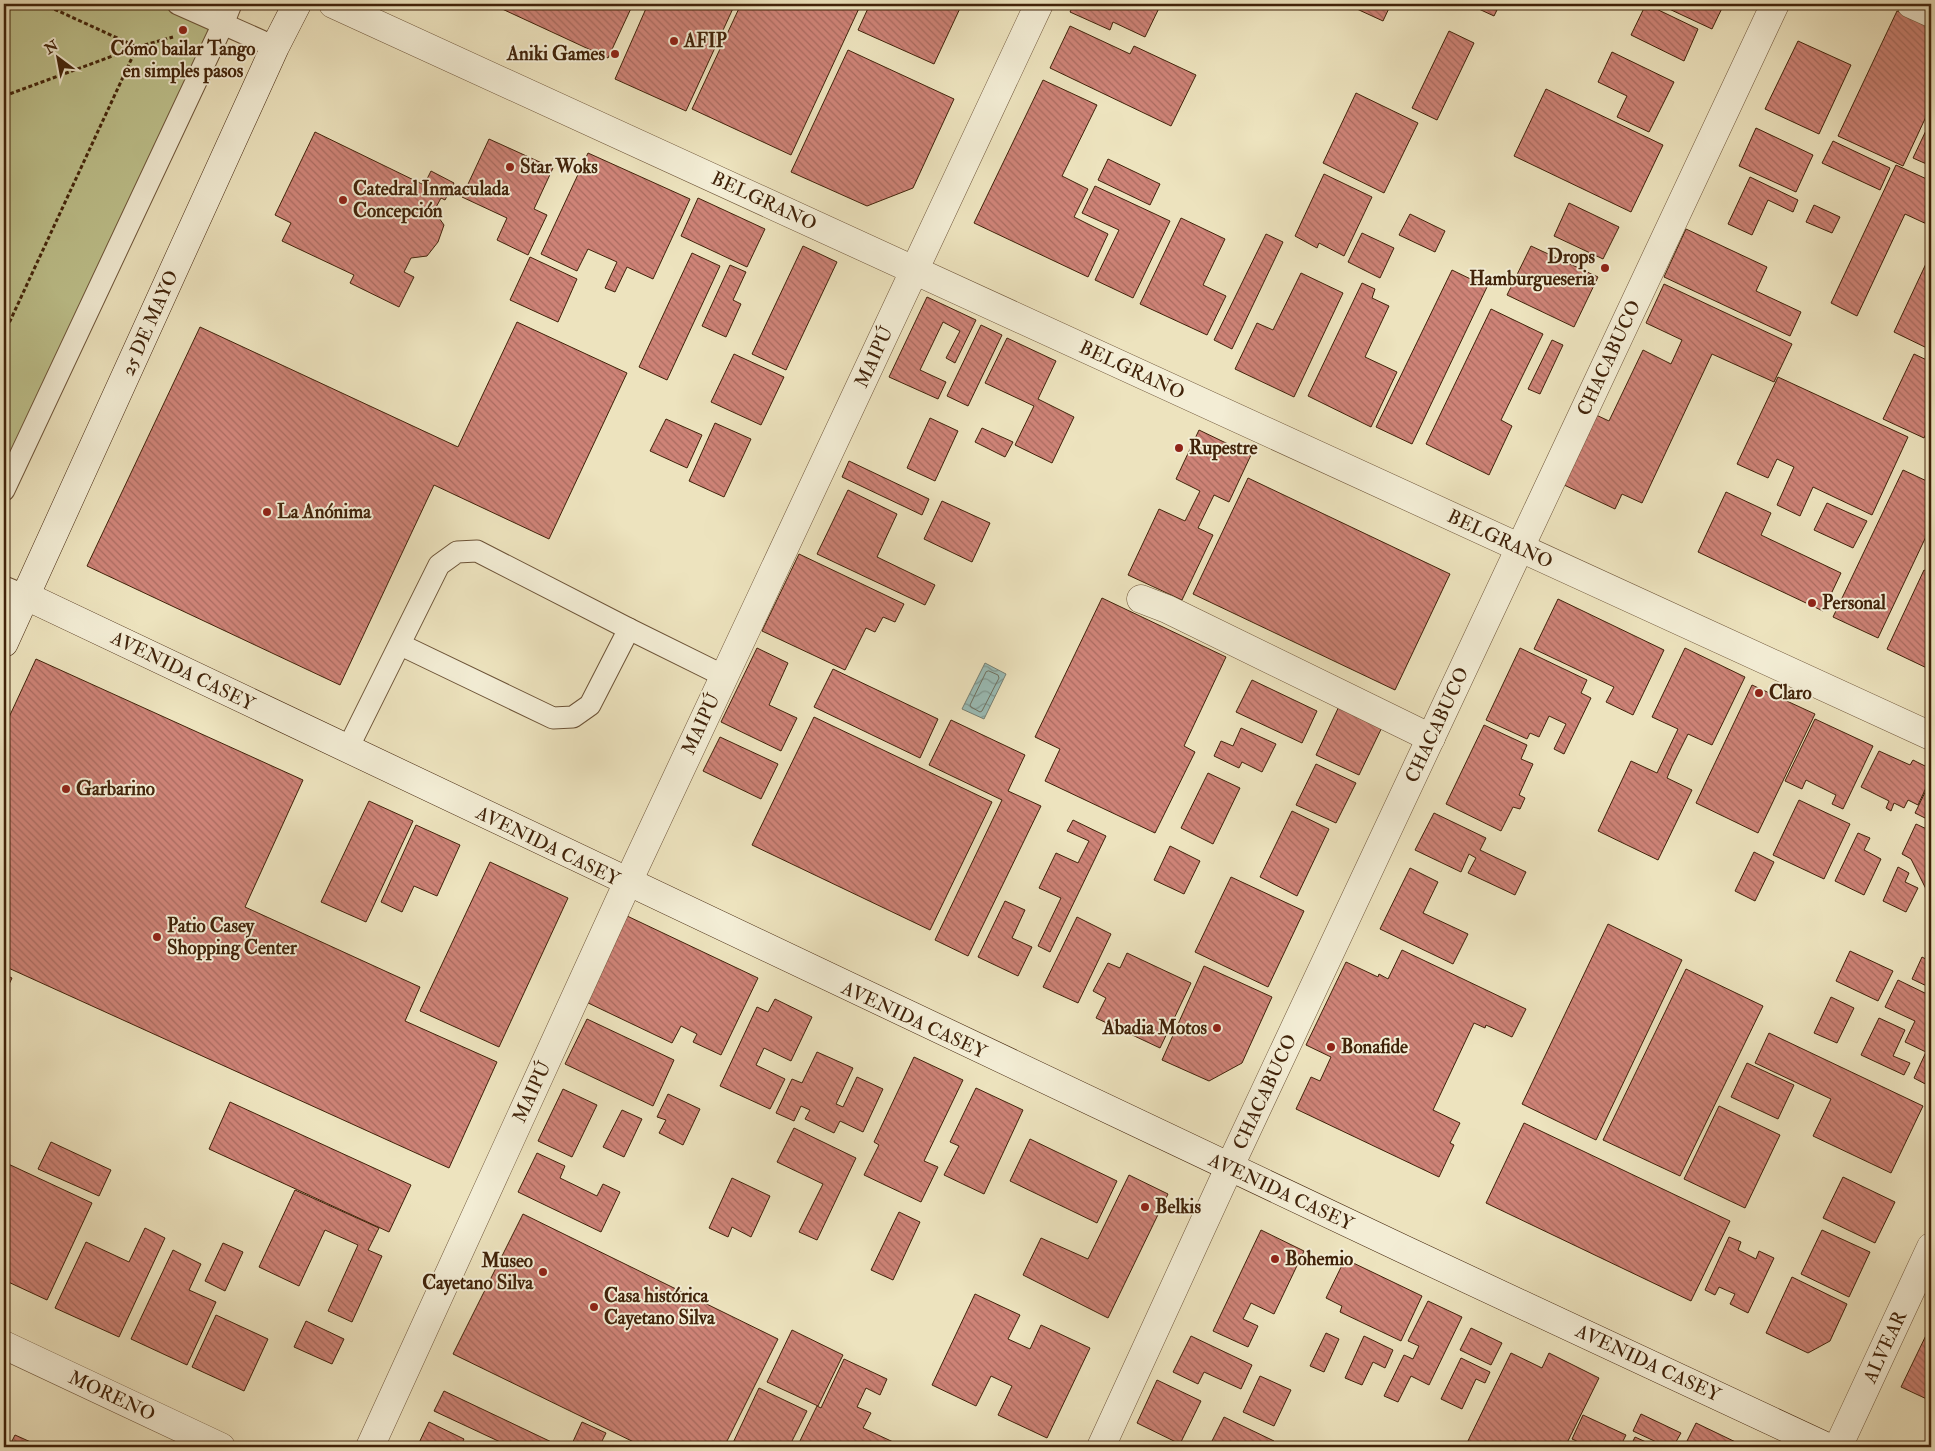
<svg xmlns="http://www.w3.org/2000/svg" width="1935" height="1451" font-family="'IM FELL Double Pica',serif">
  <defs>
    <pattern id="water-waves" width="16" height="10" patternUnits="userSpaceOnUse" patternTransform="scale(1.25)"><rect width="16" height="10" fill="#9abdb7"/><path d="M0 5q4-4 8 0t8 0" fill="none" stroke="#7f9993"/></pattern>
    <pattern id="building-back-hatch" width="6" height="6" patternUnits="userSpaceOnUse" patternTransform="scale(1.25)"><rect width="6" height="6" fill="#ce8377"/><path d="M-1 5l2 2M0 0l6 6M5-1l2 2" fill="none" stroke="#a96b60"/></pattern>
  </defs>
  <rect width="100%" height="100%" fill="#ede3be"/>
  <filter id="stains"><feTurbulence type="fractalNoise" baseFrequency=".004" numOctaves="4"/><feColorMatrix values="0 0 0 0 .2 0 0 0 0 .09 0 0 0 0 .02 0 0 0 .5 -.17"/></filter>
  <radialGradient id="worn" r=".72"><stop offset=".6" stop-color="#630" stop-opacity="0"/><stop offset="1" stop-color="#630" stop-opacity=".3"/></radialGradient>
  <polygon fill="#bec28d" stroke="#80724c" points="4,4 178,4 223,24 4,490"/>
  <polygon fill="url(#water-waves)" stroke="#767f72" points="985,663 1006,674 984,719 962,709"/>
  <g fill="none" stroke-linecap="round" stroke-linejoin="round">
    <polygon stroke="#6e7060" stroke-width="1" points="989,671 998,675 999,678 982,711 980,712 971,707 970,705 986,672"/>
  </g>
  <g fill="url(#building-back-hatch)" stroke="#41230a">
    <polygon points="502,4 633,4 608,58 500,8"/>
    <polygon points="648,4 735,4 686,111 615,79"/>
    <polygon points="741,4 861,4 791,155 692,109"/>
    <polygon points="870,4 962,4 934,64 858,30"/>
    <polygon points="1074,4 1161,4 1145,37 1113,22 1110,30 1070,12"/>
    <polygon points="1346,4 1391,4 1383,21"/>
    <polygon points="1468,4 1500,4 1494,16"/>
    <polygon points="1646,4 1698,29 1684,61 1631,35"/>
    <polygon points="1669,4 1724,4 1712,29 1667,8"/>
    <polygon points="1897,11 1931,27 1931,106 1903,166 1838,136"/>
    <polygon points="1070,26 1130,54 1134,46 1196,75 1171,126 1050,68"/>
    <polygon points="1449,31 1474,43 1437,120 1412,108"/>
    <polygon points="1798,41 1851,65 1819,134 1765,109"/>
    <polygon points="848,50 954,99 913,188 867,206 791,172"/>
    <polygon points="1612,52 1674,82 1649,132 1617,117 1627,96 1598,82"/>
    <polygon points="1043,80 1097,105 1062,176 1088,189 1074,217 1108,234 1088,277 974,223"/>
    <polygon points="1546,89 1663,145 1631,212 1514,156"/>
    <polygon points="1356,93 1418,123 1384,193 1323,163"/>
    <polygon points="1931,120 1931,166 1913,158"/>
    <polygon points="1756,128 1813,155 1796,192 1739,166"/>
    <polygon points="315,132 424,185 431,171 454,183 445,200 441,198 434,211 444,225 438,242 427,256 411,258 404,272 414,277 399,307 350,283 354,275 282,241 291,223 275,215"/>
    <polygon points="489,139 553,168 534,209 547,215 528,255 497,240 507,218 462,197"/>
    <polygon points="1833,141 1890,168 1880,190 1822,163"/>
    <polygon points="588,153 690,199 653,279 627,267 615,292 605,288 617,262 588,249 577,271 541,254"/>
    <polygon points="1108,159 1160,184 1150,205 1098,180"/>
    <polygon points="1896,165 1931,181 1931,226 1905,214 1857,316 1831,303"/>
    <polygon points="1324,174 1372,197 1344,256 1319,243 1317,248 1295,236"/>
    <polygon points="1750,177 1798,200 1793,212 1768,200 1752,235 1728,224"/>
    <polygon points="1095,186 1170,221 1133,298 1095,280 1119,230 1082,213"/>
    <polygon points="698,198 765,229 747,267 681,236"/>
    <polygon points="1569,203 1619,227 1603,259 1554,236"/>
    <polygon points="1814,205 1840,217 1832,233 1806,222"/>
    <polygon points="1410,214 1445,231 1435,252 1399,235"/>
    <polygon points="1181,218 1225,239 1203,285 1226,296 1207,335 1140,304"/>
    <polygon points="1686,229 1767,267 1756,291 1801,312 1790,336 1664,277"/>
    <polygon points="1362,233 1394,248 1380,278 1348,262"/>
    <polygon points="1266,234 1283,242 1232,349 1214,340"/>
    <polygon points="803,246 837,262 786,370 752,354"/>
    <polygon points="1531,246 1598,277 1574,327 1507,295"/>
    <polygon points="692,253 720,266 667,380 639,367"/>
    <polygon points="1931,253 1931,350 1894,332"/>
    <polygon points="530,257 577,279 558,322 510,300"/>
    <polygon points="730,265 746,272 733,300 741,304 726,337 702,326"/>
    <polygon points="1452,270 1487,287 1412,444 1376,427"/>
    <polygon points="1301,273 1343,293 1294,397 1235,369 1257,323 1273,330"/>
    <polygon points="1362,283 1375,289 1372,298 1389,306 1365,357 1397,372 1371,427 1308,396"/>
    <polygon points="1664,284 1792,344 1774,382 1712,354 1642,503 1622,494 1615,509 1562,484 1594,414 1609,421 1643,350 1671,364 1682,340 1646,323"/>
    <polygon points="927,297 976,320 955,363 946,358 960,331 943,322 920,370 946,382 938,399 889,377"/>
    <polygon points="1491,309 1543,334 1501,420 1512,426 1489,475 1426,444"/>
    <polygon points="517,322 627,373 549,539 434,485 340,685 87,566 200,327 458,447"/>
    <polygon points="981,325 1002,335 968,406 947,396"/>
    <polygon points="1007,338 1056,361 1038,399 1074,417 1052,463 1015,445 1034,406 985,383"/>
    <polygon points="1552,340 1563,345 1540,394 1528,389"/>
    <polygon points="734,354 784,377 761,425 711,402"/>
    <polygon points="1914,354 1931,362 1931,423 1924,438 1883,419"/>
    <polygon points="1778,377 1908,437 1872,515 1813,487 1800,516 1777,505 1794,467 1777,459 1768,478 1737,464"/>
    <polygon points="930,418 958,431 935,481 907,468"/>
    <polygon points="666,419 702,435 687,468 650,451"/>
    <polygon points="715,423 751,439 724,497 689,481"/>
    <polygon points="982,428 1013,442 1005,457 975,442"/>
    <polygon points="1199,430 1251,455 1229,502 1214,495 1198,528 1213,535 1182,600 1128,575 1159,509 1185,521 1200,491 1176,479"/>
    <polygon points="849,461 929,499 922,515 842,477"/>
    <polygon points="1903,470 1931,483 1931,526 1878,638 1833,617"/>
    <polygon points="1248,478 1450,574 1395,690 1193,594"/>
    <polygon points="848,490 897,514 877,557 935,585 925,605 817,554"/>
    <polygon points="1726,492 1771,513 1761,535 1841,573 1823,611 1698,552"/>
    <polygon points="942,501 990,523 972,562 924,539"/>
    <polygon points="1827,503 1867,521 1853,548 1814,530"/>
    <polygon points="799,554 904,604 895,622 883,617 875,632 866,628 845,670 762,631"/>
    <polygon points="1924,570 1931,573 1931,670 1887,649"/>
    <polygon points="1102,598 1226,657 1184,746 1195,752 1155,833 1045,781 1060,749 1035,737"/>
    <polygon points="1558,599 1664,650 1633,715 1606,702 1614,687 1534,649"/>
    <polygon points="757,648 788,663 769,705 797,718 781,751 721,722"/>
    <polygon points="1520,648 1587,680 1581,693 1591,698 1564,754 1554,749 1566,724 1549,716 1539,737 1530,733 1527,739 1486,720"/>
    <polygon points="1685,648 1745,677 1712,745 1688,734 1672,766 1667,778 1692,790 1658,860 1598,831 1631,761 1657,773 1678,729 1652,717"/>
    <polygon points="36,659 303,780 245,907 420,987 405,1021 497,1062 449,1168 4,966 4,728"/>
    <polygon points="833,669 938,719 920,758 814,707"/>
    <polygon points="1252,680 1317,711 1302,743 1236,712"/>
    <polygon points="1752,685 1815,714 1758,833 1696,803"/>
    <polygon points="1342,700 1385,721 1359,775 1316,755"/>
    <polygon points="814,717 992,802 930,930 752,845"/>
    <polygon points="1815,719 1873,746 1843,809 1832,804 1836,795 1806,780 1802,789 1785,781"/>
    <polygon points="951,720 1025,755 1008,791 1041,806 968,956 935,940 1002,800 929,765"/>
    <polygon points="1484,725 1527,745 1521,759 1533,764 1519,795 1525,798 1520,809 1513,807 1501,831 1446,804"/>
    <polygon points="1241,728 1276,744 1262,772 1242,762 1239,768 1214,756 1221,741 1233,746"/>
    <polygon points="720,737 778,764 761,799 703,771"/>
    <polygon points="1879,751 1910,765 1913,760 1931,769 1931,777 1918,805 1908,800 1904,808 1894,803 1891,811 1886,808 1889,801 1861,787"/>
    <polygon points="1316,764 1356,783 1336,823 1296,805"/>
    <polygon points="1208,773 1240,788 1213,844 1181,828"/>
    <polygon points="1931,780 1931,821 1915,813"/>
    <polygon points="1799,800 1850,824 1824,879 1773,855"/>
    <polygon points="369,801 413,821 366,922 321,902"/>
    <polygon points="1292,811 1329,829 1297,896 1260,877"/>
    <polygon points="1434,813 1486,838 1480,850 1526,872 1515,895 1468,873 1476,858 1469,854 1461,872 1415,850"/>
    <polygon points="1073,820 1106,836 1050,952 1038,946 1061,898 1039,888 1056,853 1078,863 1089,841 1067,831"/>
    <polygon points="1916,824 1931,831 1931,892 1926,889 1911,859 1902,854"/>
    <polygon points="416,825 460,845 437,896 414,886 402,912 381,902"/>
    <polygon points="1858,833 1870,838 1864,850 1881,859 1864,895 1835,881"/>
    <polygon points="1170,846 1200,861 1184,894 1154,880"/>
    <polygon points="1754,852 1774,862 1755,901 1735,891"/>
    <polygon points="490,862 568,898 499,1047 420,1011"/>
    <polygon points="1898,867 1909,873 1905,882 1918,888 1906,912 1883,901"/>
    <polygon points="1410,868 1438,882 1423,913 1468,934 1453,964 1380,929"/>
    <polygon points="1231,877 1304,911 1268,987 1195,952"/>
    <polygon points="1005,901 1025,910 1012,938 1032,947 1018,976 978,957"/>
    <polygon points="625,915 758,978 721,1055 693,1042 697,1034 681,1026 672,1043 584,1001"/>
    <polygon points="1077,917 1111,934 1078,1003 1043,987"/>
    <polygon points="1608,924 1682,960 1596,1140 1522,1104"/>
    <polygon points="1402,950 1526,1009 1512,1037 1486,1025 1485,1028 1474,1023 1433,1110 1460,1123 1450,1143 1454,1145 1439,1177 1296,1109 1311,1077 1320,1081 1331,1057 1306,1045 1346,962 1378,977 1379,974 1388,979"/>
    <polygon points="1850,951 1893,971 1878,1001 1836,981"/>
    <polygon points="1127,953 1191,983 1160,1048 1096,1018 1106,998 1093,991 1108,963 1120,968"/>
    <polygon points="1922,957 1931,962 1931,988 1912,979"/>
    <polygon points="1204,966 1272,997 1242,1063 1209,1081 1162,1060"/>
    <polygon points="1686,969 1763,1006 1680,1176 1603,1140"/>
    <polygon points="4,974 12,978 4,995"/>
    <polygon points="1898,980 1931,996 1931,1087 1914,1078 1926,1052 1905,1042 1915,1021 1885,1007"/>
    <polygon points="1831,997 1854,1008 1837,1043 1814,1033"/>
    <polygon points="775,999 812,1017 791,1061 764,1048 756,1065 785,1079 770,1109 720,1086 757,1007 768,1012"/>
    <polygon points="1879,1018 1905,1030 1893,1056 1910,1063 1904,1075 1861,1055"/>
    <polygon points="587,1019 674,1060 653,1106 565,1064"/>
    <polygon points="1769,1033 1923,1106 1891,1173 1813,1136 1831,1099 1755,1063"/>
    <polygon points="817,1052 853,1068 836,1104 843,1107 857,1077 883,1089 863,1132 840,1121 834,1133 805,1119 810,1110 801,1106 794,1121 776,1113 792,1079 802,1083"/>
    <polygon points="914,1057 963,1080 924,1161 938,1167 921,1202 864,1175 879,1145 874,1142"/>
    <polygon points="1747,1063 1794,1085 1778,1119 1731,1097"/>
    <polygon points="976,1088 1023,1110 984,1194 944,1175 959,1146 950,1142"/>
    <polygon points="563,1089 597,1105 572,1157 538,1141"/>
    <polygon points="668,1094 700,1109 683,1145 659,1133 666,1120 657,1117"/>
    <polygon points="230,1102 411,1185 389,1232 209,1149"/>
    <polygon points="1719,1106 1780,1135 1745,1208 1684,1179"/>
    <polygon points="622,1110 642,1119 624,1157 603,1147"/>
    <polygon points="1524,1123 1730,1221 1691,1301 1486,1203"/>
    <polygon points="794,1128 856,1158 817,1240 799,1232 823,1184 777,1162"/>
    <polygon points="1030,1139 1117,1181 1097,1223 1010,1181"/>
    <polygon points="51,1142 111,1170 99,1196 38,1169"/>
    <polygon points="537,1153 565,1166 560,1178 597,1196 603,1184 620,1192 601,1232 518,1192"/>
    <polygon points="4,1162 92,1203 47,1300 4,1280"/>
    <polygon points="1129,1175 1168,1194 1108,1318 1023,1275 1041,1238 1088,1259"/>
    <polygon points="1843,1177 1895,1202 1875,1243 1823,1218"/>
    <polygon points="732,1178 770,1196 751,1237 732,1227 728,1237 709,1228"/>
    <polygon points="295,1190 379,1228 368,1250 382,1256 352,1322 328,1311 358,1245 325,1230 299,1286 259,1267"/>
    <polygon points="899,1212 920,1222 893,1280 871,1270"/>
    <polygon points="523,1214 778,1339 724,1447 644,1447 453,1354"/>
    <polygon points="145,1228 165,1238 119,1337 55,1308 86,1242 129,1262"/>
    <polygon points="1261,1230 1304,1251 1274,1314 1251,1303 1243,1319 1258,1326 1248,1347 1213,1331"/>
    <polygon points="1822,1230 1870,1252 1849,1297 1801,1274"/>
    <polygon points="1729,1237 1741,1242 1738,1250 1756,1259 1759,1251 1774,1258 1748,1313 1730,1304 1735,1294 1719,1287 1715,1295 1705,1290"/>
    <polygon points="223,1243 243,1252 225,1291 205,1281"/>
    <polygon points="173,1250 201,1264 189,1290 216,1302 187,1365 131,1339"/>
    <polygon points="1345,1259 1422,1296 1401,1341 1340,1312 1342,1306 1326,1298"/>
    <polygon points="1792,1277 1847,1304 1830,1341 1808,1353 1766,1333"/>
    <polygon points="975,1294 1020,1315 1008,1339 1030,1349 1041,1325 1090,1348 1047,1438 998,1415 1012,1386 991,1376 976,1406 932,1385"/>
    <polygon points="1428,1301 1462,1317 1429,1385 1411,1376 1398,1402 1384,1396 1404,1355 1413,1359 1419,1346 1408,1341"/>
    <polygon points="216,1315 268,1339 244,1391 192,1367"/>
    <polygon points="306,1321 344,1339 332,1364 294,1347"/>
    <polygon points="1931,1325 1931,1401 1901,1387"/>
    <polygon points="1471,1328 1502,1343 1491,1365 1460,1350"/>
    <polygon points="792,1330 843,1355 818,1406 767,1382"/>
    <polygon points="1326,1333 1339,1339 1324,1372 1310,1366"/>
    <polygon points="1191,1336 1252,1365 1241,1389 1204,1372 1198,1384 1173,1372"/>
    <polygon points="1364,1336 1393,1350 1385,1368 1373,1362 1362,1385 1345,1378"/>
    <polygon points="1511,1353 1542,1368 1549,1353 1599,1378 1565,1447 1465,1447"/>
    <polygon points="1461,1358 1490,1372 1485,1383 1476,1379 1462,1409 1441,1399"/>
    <polygon points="844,1359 887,1379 880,1395 866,1388 857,1407 871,1413 863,1428 904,1447 797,1447 817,1406 821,1408"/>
    <polygon points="1260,1376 1291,1390 1274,1426 1243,1412"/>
    <polygon points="1157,1380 1201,1401 1180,1444 1137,1423"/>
    <polygon points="759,1388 807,1411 789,1447 731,1447"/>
    <polygon points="444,1391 562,1447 511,1447 434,1411"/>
    <polygon points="1641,1414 1681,1433 1673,1447 1667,1447 1633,1431"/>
    <polygon points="1583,1415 1626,1435 1620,1447 1584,1447 1585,1445 1572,1439"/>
    <polygon points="1224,1417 1274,1441 1271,1447 1209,1447"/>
    <polygon points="429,1422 464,1439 460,1447 417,1447"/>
    <polygon points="582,1422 606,1433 599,1447 571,1446"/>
    <polygon points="1696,1423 1746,1447 1684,1447"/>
    <polygon points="15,1435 42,1447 9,1447"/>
    <polygon points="1635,1437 1657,1447 1630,1447"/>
  </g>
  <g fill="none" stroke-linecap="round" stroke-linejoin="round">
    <g stroke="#6c5337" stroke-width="23">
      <g id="lane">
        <polyline points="178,4 275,47"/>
        <polyline points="4,490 223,24 231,4"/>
        <polyline points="4,587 26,596"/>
        <polyline points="401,645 553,718 573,717 590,705 629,629"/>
        <polyline points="347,750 439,565 457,552 477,551 629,629 724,676"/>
      </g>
    </g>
    <g stroke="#6c5337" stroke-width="29">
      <g id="street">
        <polyline points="333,4 1931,736"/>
        <polyline points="1911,4 1931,13"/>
        <polyline points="1141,599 1167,609 1431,738"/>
        <polyline points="4,1345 221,1447"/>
        <polyline points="370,1447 627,884 1039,4"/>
        <polyline points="1101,1447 1229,1168 1775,4"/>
        <polyline points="1838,1447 1931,1247"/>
      </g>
    </g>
    <g stroke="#41230a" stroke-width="29">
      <g id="secondary">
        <path d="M26,596c599,287 1199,571 1801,851"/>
        <polyline points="4,643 275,47 297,4"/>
      </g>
    </g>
    <g stroke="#41230a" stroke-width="3" stroke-dasharray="4 2.5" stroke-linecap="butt">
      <polyline points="4,96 137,47 173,37"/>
      <polyline points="4,334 137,47 43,4"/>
    </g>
    <use href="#lane" stroke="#f3edd5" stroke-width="21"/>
    <use href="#street" stroke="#f3edd5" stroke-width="28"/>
    <use href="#secondary" stroke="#f3edd5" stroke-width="28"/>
  </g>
  <g fill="#8f2418" stroke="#f3edd5" stroke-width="2">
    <circle cx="183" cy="30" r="5"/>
    <circle cx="674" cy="41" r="5"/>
    <circle cx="615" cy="54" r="5"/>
    <circle cx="510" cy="167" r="5"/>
    <circle cx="343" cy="200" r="5"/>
    <circle cx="1605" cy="268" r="5"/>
    <circle cx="1179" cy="448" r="5"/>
    <circle cx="267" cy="512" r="5"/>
    <circle cx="1812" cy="603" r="5"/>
    <circle cx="1759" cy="693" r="5"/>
    <circle cx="66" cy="789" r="5"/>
    <circle cx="157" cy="937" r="5"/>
    <circle cx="1217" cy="1028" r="5"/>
    <circle cx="1331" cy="1047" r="5"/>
    <circle cx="1145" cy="1207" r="5"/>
    <circle cx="1275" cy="1259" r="5"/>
    <circle cx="543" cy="1272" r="5"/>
    <circle cx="594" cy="1307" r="5"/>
  </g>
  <g text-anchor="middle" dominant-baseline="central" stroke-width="4" stroke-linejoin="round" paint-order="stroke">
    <g font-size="19" font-weight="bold" fill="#41230a" stroke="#f3edd5" text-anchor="start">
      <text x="684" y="41">AFIP</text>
      <text x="183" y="49" text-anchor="middle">Cómo bailar Tango<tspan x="183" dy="22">en simples pasos</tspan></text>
      <text x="605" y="54" text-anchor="end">Aniki Games</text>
      <text x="520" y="167">Star Woks</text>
      <text x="353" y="189">Catedral Inmaculada<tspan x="353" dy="22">Concepción</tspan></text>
      <text x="1595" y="257" text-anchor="end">Drops<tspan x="1595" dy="22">Hamburgueseria</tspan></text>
      <text x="1189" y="448">Rupestre</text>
      <text x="277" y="512">La Anónima</text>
      <text x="1822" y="603">Personal</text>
      <text x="1769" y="693">Claro</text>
      <text x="76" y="789">Garbarino</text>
      <text x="167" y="926">Patio Casey<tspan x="167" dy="22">Shopping Center</tspan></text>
      <text x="1207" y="1028" text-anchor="end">Abadia Motos</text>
      <text x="1341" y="1047">Bonafide</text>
      <text x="1155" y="1207">Belkis</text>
      <text x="1285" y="1259">Bohemio</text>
      <text x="533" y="1261" text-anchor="end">Museo<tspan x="533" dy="22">Cayetano Silva</tspan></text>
      <text x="604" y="1296">Casa histórica<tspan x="604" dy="22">Cayetano Silva</tspan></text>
    </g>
    <g font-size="19" fill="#41230a" stroke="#f3edd5">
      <text transform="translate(764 201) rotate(25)">BELGRANO</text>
      <text transform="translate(150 323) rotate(-66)">25 DE MAYO</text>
      <text transform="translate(874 357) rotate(-65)">MAIPÚ</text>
      <text transform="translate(1609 358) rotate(-65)">CHACABUCO</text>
      <text transform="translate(1132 370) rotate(25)">BELGRANO</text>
      <text transform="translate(1500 539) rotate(25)">BELGRANO</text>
      <text transform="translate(183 671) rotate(26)">AVENIDA CASEY</text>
      <text transform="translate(701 724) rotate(-65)">MAIPÚ</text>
      <text transform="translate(1437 725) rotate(-65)">CHACABUCO</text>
      <text transform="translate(548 846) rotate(26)">AVENIDA CASEY</text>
      <text transform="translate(914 1020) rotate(25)">AVENIDA CASEY</text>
      <text transform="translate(532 1092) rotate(-65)">MAIPÚ</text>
      <text transform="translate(1265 1092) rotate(-65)">CHACABUCO</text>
      <text transform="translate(1281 1192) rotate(25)">AVENIDA CASEY</text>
      <text transform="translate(1885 1347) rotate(-65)">ALVEAR</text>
      <text transform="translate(1648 1363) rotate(25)">AVENIDA CASEY</text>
      <text transform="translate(112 1396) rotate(25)">MORENO</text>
    </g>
  </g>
  <rect width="1935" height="1451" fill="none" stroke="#ede3be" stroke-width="20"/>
  <rect x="5" y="5" width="1925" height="1441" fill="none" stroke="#41230a" stroke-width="2.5"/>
  <rect x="10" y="10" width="1915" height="1431" fill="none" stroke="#41230a"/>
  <g transform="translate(58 58) rotate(328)" stroke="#f3edd5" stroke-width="4" paint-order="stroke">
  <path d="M0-4L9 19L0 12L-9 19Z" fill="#41230a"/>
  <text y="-8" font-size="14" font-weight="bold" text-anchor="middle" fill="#41230a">N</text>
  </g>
  <rect width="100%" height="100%" filter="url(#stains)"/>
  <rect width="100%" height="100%" fill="url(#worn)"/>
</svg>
